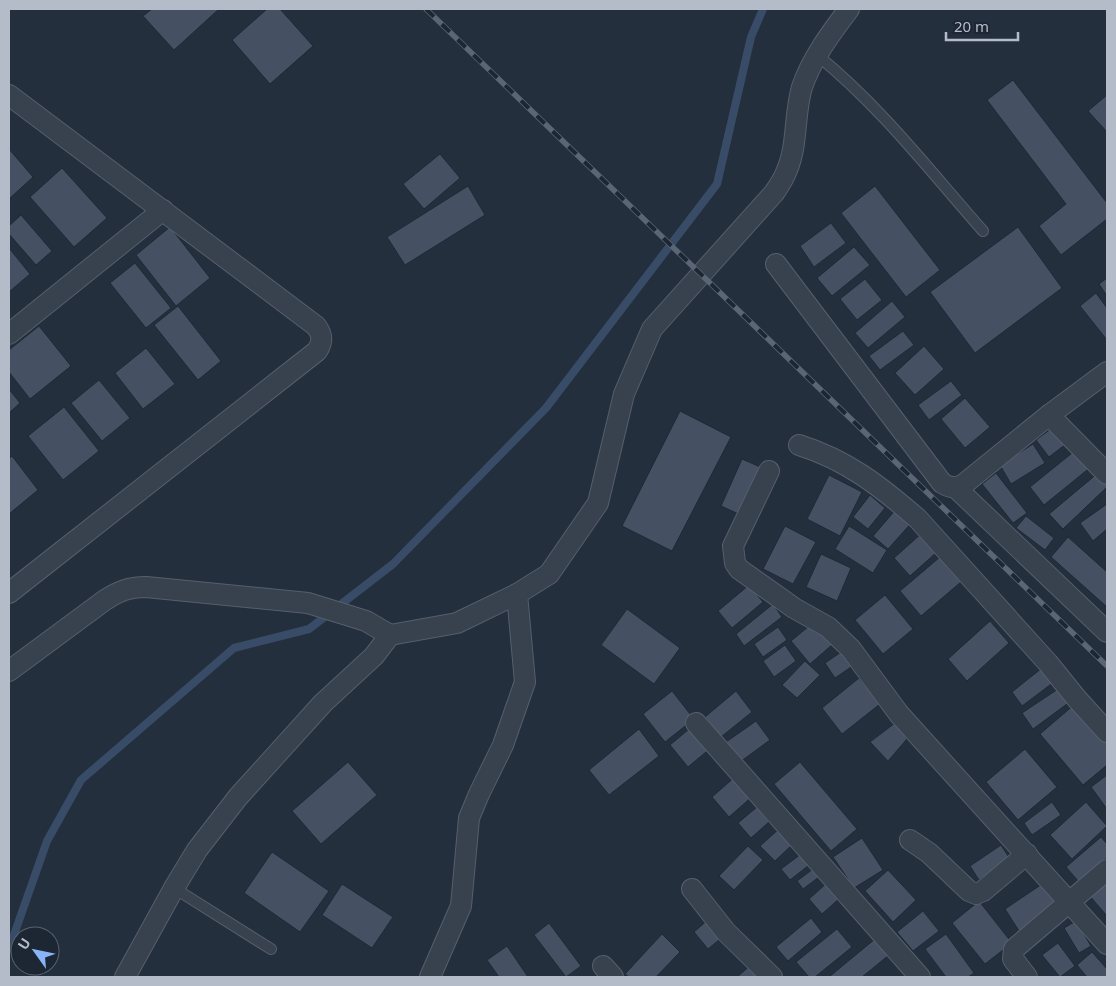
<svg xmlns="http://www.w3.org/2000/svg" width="1116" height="986" font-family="'Noto Sans',sans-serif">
  <rect width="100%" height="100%" fill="#242f3e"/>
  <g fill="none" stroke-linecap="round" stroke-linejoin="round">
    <polyline stroke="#394c67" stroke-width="8" points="9,949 47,841 81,780 234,648 309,629 393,564 546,408 717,184 751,37 763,9"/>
  </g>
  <g fill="#455162" stroke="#1f2835">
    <polygon points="152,9 219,9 174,50 143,16"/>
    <polygon points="267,9 280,9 313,46 270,84 232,40"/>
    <polygon points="1013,80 1107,203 1107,219 1061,255 1039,226 1066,204 987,100"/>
    <polygon points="1107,95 1107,132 1088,111"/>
    <polygon points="9,149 33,177 9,199"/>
    <polygon points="440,154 460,178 424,209 403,184"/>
    <polygon points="62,168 107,218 74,247 30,197"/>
    <polygon points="468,186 485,215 405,265 387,237"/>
    <polygon points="875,186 940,270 906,297 841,213"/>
    <polygon points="21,215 52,251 36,265 9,234 9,226"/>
    <polygon points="831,223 846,243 814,267 800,246"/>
    <polygon points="170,227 210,278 176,306 136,255"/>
    <polygon points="1018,227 1062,288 975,353 930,292"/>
    <polygon points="854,247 870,265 832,296 817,278"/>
    <polygon points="9,248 30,274 9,292"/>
    <polygon points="135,263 171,308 146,328 110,283"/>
    <polygon points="1107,278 1107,296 1099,284"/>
    <polygon points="865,279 882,300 857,320 840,299"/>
    <polygon points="1096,293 1107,308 1107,340 1080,306"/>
    <polygon points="892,301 905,317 868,348 855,333"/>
    <polygon points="178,306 221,361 198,380 154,325"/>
    <polygon points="39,326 71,366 30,399 9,372 9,350"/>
    <polygon points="903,331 914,345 880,370 869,356"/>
    <polygon points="924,346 944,369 915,395 895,373"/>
    <polygon points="146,348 175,384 143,409 115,373"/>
    <polygon points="99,380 130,418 102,441 71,403"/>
    <polygon points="951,381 962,395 929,420 918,405"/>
    <polygon points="9,389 20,403 9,413"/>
    <polygon points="965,398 990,427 965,448 941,419"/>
    <polygon points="64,407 99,451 63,480 28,436"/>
    <polygon points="680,411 731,437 672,551 622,526"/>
    <polygon points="1056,425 1070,441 1049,457 1036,440"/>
    <polygon points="1033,444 1045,463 1011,484 1000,465"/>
    <polygon points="1077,449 1092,466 1044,505 1030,487"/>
    <polygon points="12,456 38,490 9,514 9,459"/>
    <polygon points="742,459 765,469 743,516 721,506"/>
    <polygon points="996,473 1027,513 1013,523 982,484"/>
    <polygon points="1098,473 1107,482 1107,487 1063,529 1049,514"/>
    <polygon points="829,475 862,492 840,536 807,519"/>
    <polygon points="870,495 885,508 868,529 853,517"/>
    <polygon points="1107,504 1107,529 1093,541 1080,523"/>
    <polygon points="898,507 914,520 888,549 873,536"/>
    <polygon points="1026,516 1054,538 1045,550 1016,528"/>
    <polygon points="785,526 816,542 793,584 763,569"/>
    <polygon points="849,526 887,550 873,573 835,549"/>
    <polygon points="922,533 938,551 910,576 894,558"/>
    <polygon points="1068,537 1107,572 1107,607 1051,557"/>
    <polygon points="821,554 851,568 837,601 806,587"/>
    <polygon points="940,557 961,582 921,616 900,591"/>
    <polygon points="749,585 763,602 732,628 718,611"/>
    <polygon points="885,595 913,629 883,654 855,620"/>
    <polygon points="773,604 782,617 744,646 736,634"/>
    <polygon points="627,609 680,648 654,684 601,645"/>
    <polygon points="990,621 1009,643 967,681 948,659"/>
    <polygon points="814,622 833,644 810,664 791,641"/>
    <polygon points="778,627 787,640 763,657 754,644"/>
    <polygon points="785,645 796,661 774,677 763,661"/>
    <polygon points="847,648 857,663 835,678 825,663"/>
    <polygon points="805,661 820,675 797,698 782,685"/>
    <polygon points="1042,668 1054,682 1022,706 1012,692"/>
    <polygon points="859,678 880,704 842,734 822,708"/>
    <polygon points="1061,687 1071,701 1033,729 1022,713"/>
    <polygon points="672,691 694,719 665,742 643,714"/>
    <polygon points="736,691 752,712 721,737 705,717"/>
    <polygon points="1075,704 1107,742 1107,765 1083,785 1040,734"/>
    <polygon points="756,721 770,740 740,762 726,742"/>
    <polygon points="895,723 907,739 888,761 870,742"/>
    <polygon points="694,725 712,747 688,767 670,745"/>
    <polygon points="639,729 659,756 609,795 589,770"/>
    <polygon points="1025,749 1057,787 1018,820 986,782"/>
    <polygon points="348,762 377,795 321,844 292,811"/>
    <polygon points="800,762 857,829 831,851 774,784"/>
    <polygon points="1107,775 1107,809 1091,787"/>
    <polygon points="736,776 754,795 729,817 712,797"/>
    <polygon points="1052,802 1061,815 1032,835 1024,823"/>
    <polygon points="1086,802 1107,826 1072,859 1050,835"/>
    <polygon points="757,807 769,822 751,838 738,823"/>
    <polygon points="780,828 794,843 775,861 760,846"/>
    <polygon points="1101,837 1107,844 1107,858 1079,882 1066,867"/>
    <polygon points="862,838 883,870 854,888 833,857"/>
    <polygon points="1001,845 1010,859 979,880 970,866"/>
    <polygon points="748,846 763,860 734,890 719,876"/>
    <polygon points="805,851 813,862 790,880 781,869"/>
    <polygon points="272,852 329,891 300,932 244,893"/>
    <polygon points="813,869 819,877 803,889 797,881"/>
    <polygon points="888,870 916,900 893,922 865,891"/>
    <polygon points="1107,879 1107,916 1089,895"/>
    <polygon points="1048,880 1065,904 1021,934 1005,909"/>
    <polygon points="828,882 841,897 822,914 809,899"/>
    <polygon points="342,884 393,917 372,948 322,915"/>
    <polygon points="979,901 1012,943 985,964 952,923"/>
    <polygon points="923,911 939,931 913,951 897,932"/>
    <polygon points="710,918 725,935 708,949 694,932"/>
    <polygon points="811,918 822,932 788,961 776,947"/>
    <polygon points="1076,921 1091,946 1079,953 1064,928"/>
    <polygon points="549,923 581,966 566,977 534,935"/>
    <polygon points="837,929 852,947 815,977 809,977 796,962"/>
    <polygon points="662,934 680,952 656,977 629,977 625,974"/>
    <polygon points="946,934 974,973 968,977 946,977 925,949"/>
    <polygon points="875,939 889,955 862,977 829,977"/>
    <polygon points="1058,943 1075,966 1060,977 1042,955"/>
    <polygon points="507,946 528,977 499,977 487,960"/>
    <polygon points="1092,952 1107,969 1107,977 1087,977 1077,965"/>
    <polygon points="751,965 762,977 737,977"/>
  </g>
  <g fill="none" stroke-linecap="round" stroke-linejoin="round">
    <g stroke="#565f6c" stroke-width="12">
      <g id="lane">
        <path d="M817,55c63,51 113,116 166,176"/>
        <polyline points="174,888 271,949"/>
      </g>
    </g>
    <g stroke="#565f6c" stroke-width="22">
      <g id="street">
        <path d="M9,95l307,231c7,9 7,16 1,25l-308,242"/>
        <path d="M776,264l166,219c8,5 15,6 22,1l85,-69 58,-43"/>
        <polyline points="9,334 163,210"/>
        <polyline points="1049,415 1107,474"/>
        <path d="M799,445c48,15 81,41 119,74l130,144 29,36 30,33"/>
        <polyline points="769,471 733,546 735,563 739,569 794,608 828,627 851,649 899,714 1107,944"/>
        <polyline points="955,487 1107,632"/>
        <path d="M390,635l67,-12 60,-29 32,-20 49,-71 26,-109 28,-65 122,-136c5,-7 10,-15 13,-23 11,-26 7,-56 15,-83 10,-29 29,-54 47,-78"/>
        <path d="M9,671l96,-71c14,-9 24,-13 41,-13l162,16 58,18 24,14 -16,21 -51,47 -85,94 -41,53 -23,38 -49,89"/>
        <polyline points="696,723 920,977"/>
        <polyline points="910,840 929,853 969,891 976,894 983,891 1027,854"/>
        <polyline points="692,889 726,932 772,977"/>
        <polyline points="603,966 613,977"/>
        <polyline points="430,977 461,906 469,818 479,794 503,745 525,682 517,594"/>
        <polyline points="1027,977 1013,959 1014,949 1107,870"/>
      </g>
    </g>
    <use href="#lane" stroke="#38414e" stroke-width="10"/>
    <use href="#street" stroke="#38414e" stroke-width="20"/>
    <g stroke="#5a6575" stroke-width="5.5">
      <polyline id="rail" points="426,9 1107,666"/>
    </g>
    <use href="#rail" stroke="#1d2633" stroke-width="4" stroke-dasharray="11" stroke-linecap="butt"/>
  </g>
  <rect width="1116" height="986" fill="none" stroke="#b4bcc9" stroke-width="20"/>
  <g transform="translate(35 951) rotate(303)"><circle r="24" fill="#1d2633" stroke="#59626f"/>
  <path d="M0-4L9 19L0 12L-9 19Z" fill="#8ab4f8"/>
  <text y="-8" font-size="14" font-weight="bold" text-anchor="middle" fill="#b4bcc9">U</text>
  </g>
  <path d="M946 32v8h72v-8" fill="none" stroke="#b4bcc9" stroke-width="2.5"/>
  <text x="954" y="32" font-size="15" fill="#b4bcc9" stroke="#1d2633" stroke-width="4" paint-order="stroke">20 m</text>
</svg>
